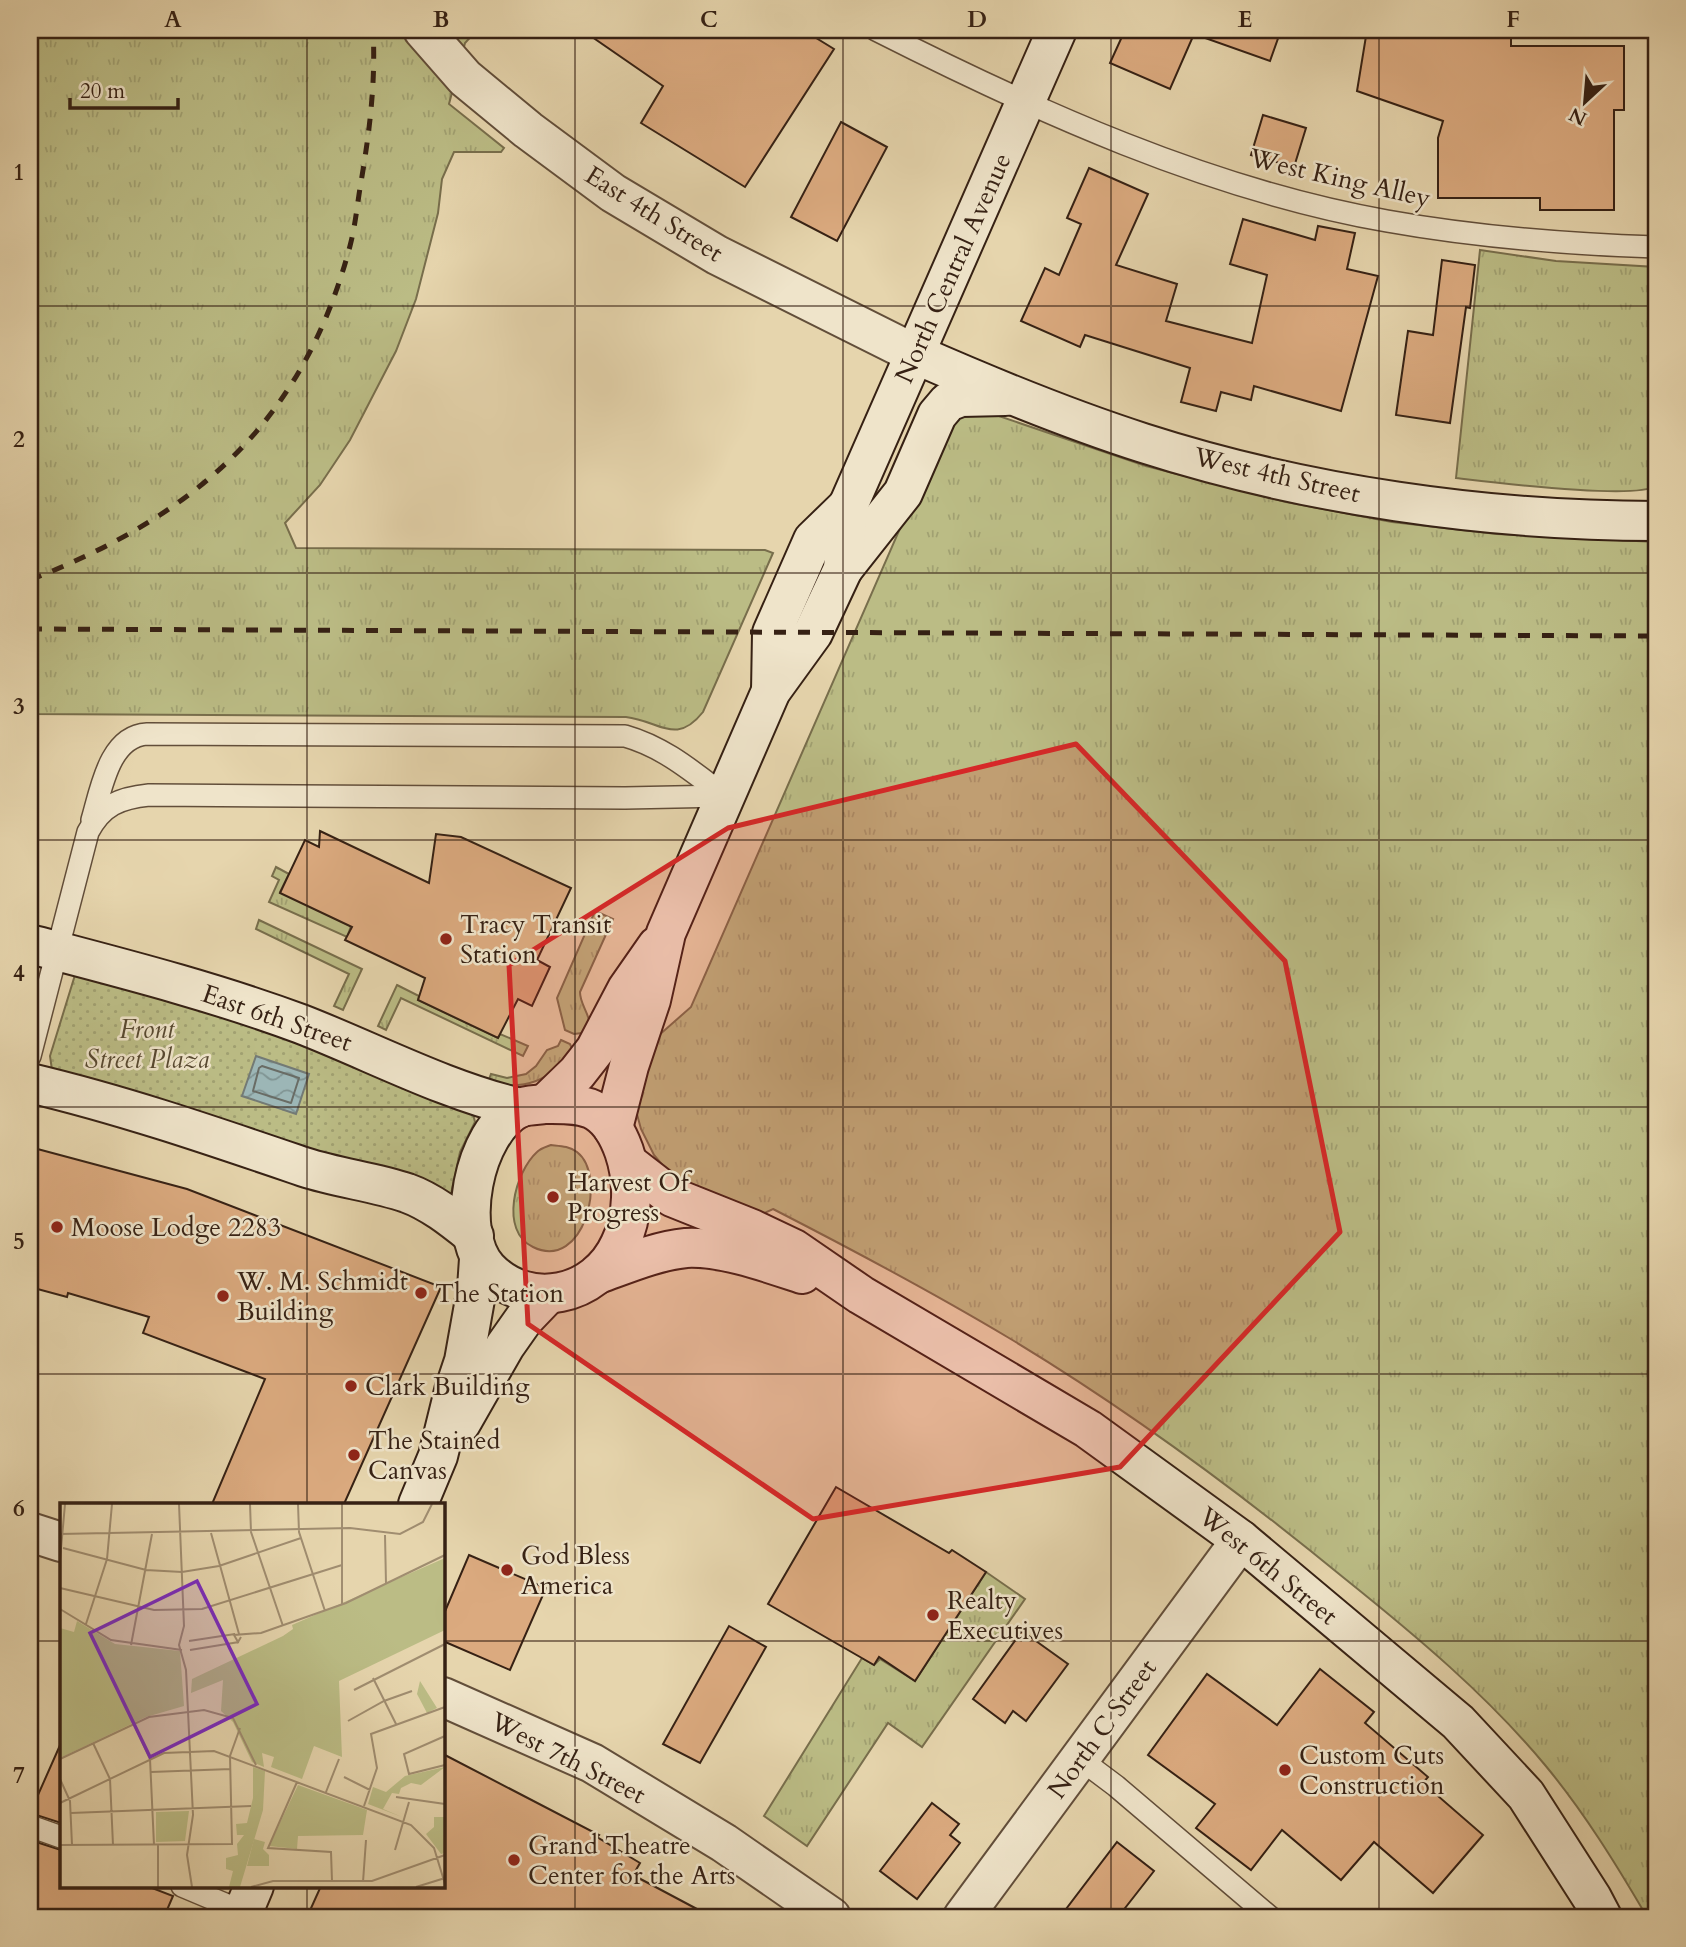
<svg xmlns="http://www.w3.org/2000/svg" width="1686" height="1947" font-family="Cardo,serif">
  <defs>
    <pattern id="grass-tufts" width="24" height="20" patternUnits="userSpaceOnUse" patternTransform="scale(1.75)"><rect width="24" height="20" fill="#bbbc85"/><path d="M3 7l-1-3M5 7V3M7 7l1-3M15 17l-1-3M17 17v-4M19 17l1-3" fill="none" stroke="#a1a172"/></pattern>
    <pattern id="park-dots" width="8" height="8" patternUnits="userSpaceOnUse" patternTransform="scale(1.75)"><rect width="8" height="8" fill="#bbbc85"/><path d="M2 2h.1M6 6h.1" fill="none" stroke="#a1a172" stroke-width="1.8" stroke-linecap="round"/></pattern>
    <pattern id="water-waves" width="16" height="10" patternUnits="userSpaceOnUse" patternTransform="scale(1.75)"><rect width="16" height="10" fill="#9cb6b6"/><path d="M0 5q4-4 8 0t8 0" fill="none" stroke="#809493"/></pattern>
  </defs>
  <rect width="100%" height="100%" fill="#e6d5ad"/>
  <filter id="stains"><feTurbulence type="fractalNoise" baseFrequency=".00286" numOctaves="4"/><feColorMatrix values="0 0 0 0 .2 0 0 0 0 .09 0 0 0 0 .02 0 0 0 .5 -.17"/></filter>
  <radialGradient id="worn" r=".72"><stop offset=".6" stop-color="#630" stop-opacity="0"/><stop offset="1" stop-color="#630" stop-opacity=".3"/></radialGradient>
  <g fill="url(#grass-tufts)" stroke="#786e4c" stroke-width="2">
    <path d="M30,30h444l2,1 -11,12 -16,61 55,44 -3,4h-47l-12,27 -4,34 -22,86 -20,52 -46,89 -30,45 -35,38 11,25 469,2 8,3 -70,159c-27,34 -43,9 -77,5l-596,-3z"/>
    <path d="M1480,250l76,11 100,6v219c-22,14 -166,-4 -200,-8z"/>
    <path d="M987,412l159,54 140,36 106,20 105,12 159,8v1375h-9c-31,-53 -63,-105 -102,-152 -58,-70 -130,-130 -201,-187 -106,-87 -217,-169 -335,-240 -77,-46 -156,-88 -236,-129l-15,7 -44,-15 -44,-27 -16,-19 -13,-26 -6,-22 23,-71 33,-29 221,-506 45,-83 15,-5z"/>
    <polygon points="276,867 289,874 280,892 351,926 347,937 269,902 279,880 272,876"/>
    <path d="M595,911l18,8 -33,73c0,14 11,21 10,40l-16,2 -9,-4 -8,-32z"/>
    <polygon points="259,920 362,969 343,1010 334,1006 349,974 256,929"/>
    <polygon points="397,985 419,996 418,1000 498,1038 500,1034 528,1046 523,1056 401,998 386,1030 378,1026"/>
    <path d="M561,1040l9,4 5,11c-29,24 -48,37 -87,27l3,-8 16,4 19,-4 10,-8 11,-16 11,-4z"/>
    <path d="M551,1145c9,1 18,1 26,7 31,24 7,120 -44,95 -34,-16 -18,-75 4,-95 4,-4 9,-5 14,-7z"/>
    <polygon points="986,1572 1025,1599 922,1747 888,1723 807,1846 764,1816 862,1658 874,1665 880,1659 915,1681"/>
  </g>
  <polygon fill="url(#park-dots)" stroke="#786e4c" stroke-width="2" points="75,975 239,1015 473,1114 475,1122 460,1152 451,1194 449,1196 52,1070 50,1056"/>
  <polygon fill="url(#water-waves)" stroke="#737a75" stroke-width="2" points="256,1056 309,1074 296,1114 242,1096"/>
  <g fill="none" stroke-linecap="round" stroke-linejoin="round">
    <polygon stroke="#696c65" stroke-width="2" points="262,1066 299,1078 291,1103 253,1091 259,1068"/>
  </g>
  <g fill="#dbaa7f" stroke="#362114" stroke-width="2">
    <polygon points="582,30 803,30 834,49 745,187 641,123 663,86"/>
    <polygon points="1125,30 1281,30 1270,61 1194,34 1170,89 1110,63"/>
    <polygon points="1367,30 1410,30 1409,36 1511,36 1511,46 1624,46 1624,110 1614,110 1614,210 1540,210 1540,198 1438,198 1438,138 1443,121 1357,91"/>
    <polygon points="1263,115 1306,128 1294,167 1251,155"/>
    <polygon points="841,122 887,147 837,241 791,217"/>
    <polygon points="1089,168 1148,194 1116,265 1177,284 1166,321 1252,343 1267,275 1230,264 1243,219 1315,240 1318,226 1355,233 1347,269 1378,276 1341,411 1254,386 1251,400 1221,392 1216,411 1181,402 1190,368 1085,335 1080,347 1021,321 1045,268 1059,275 1081,224 1067,218"/>
    <polygon points="1442,260 1475,265 1470,308 1466,307 1450,423 1396,415 1408,331 1433,335"/>
    <polygon points="320,831 429,883 436,834 461,837 571,888 537,960 550,967 532,1006 518,999 498,1038 418,1000 425,978 345,940 352,927 280,893 305,840 319,847"/>
    <polygon points="30,1147 187,1189 441,1287 344,1504 212,1504 265,1379 143,1333 149,1317 68,1293 67,1297 30,1287"/>
    <polygon points="836,1487 949,1553 952,1550 986,1572 915,1681 879,1657 874,1665 768,1604"/>
    <polygon points="469,1555 546,1588 510,1670 443,1641 443,1616"/>
    <polygon points="729,1626 766,1647 700,1763 663,1744"/>
    <polygon points="1022,1631 1068,1664 1026,1721 1013,1711 1005,1723 973,1699"/>
    <polygon points="1320,1669 1374,1712 1365,1723 1428,1777 1423,1783 1483,1835 1433,1893 1374,1842 1341,1880 1282,1830 1251,1870 1196,1828 1215,1804 1148,1755 1207,1674 1277,1725"/>
    <polygon points="61,1743 61,1823 30,1813"/>
    <polygon points="443,1754 599,1835 597,1837 640,1863 633,1875 712,1917 307,1917 321,1886 443,1886"/>
    <polygon points="932,1803 959,1824 950,1835 960,1843 917,1899 880,1871"/>
    <polygon points="30,1840 61,1850 61,1886 147,1886 173,1896 164,1917 30,1917"/>
    <polygon points="1117,1842 1154,1871 1118,1917 1060,1917"/>
  </g>
  <g fill="none" stroke-linecap="round" stroke-linejoin="round">
    <g stroke="#624e3a" stroke-width="24">
      <g id="lane">
        <path d="M876,30c158,80 334,160 511,191 89,16 178,23 269,26"/>
        <path d="M92,820c9,-30 17,-84 55,-86l478,2c39,11 68,36 100,60"/>
        <path d="M30,1056l58,-224c14,-27 32,-34 61,-37l476,3 100,-2"/>
        <polyline points="1080,1759 1116,1786 1270,1917"/>
        <polyline points="30,1826 61,1837"/>
        <polyline points="182,1886 251,1915"/>
      </g>
    </g>
    <g stroke="#624e3a" stroke-width="42">
      <g id="street">
        <polyline points="423,30 465,78 528,130 613,193 717,255 915,354"/>
        <polyline points="30,1532 61,1542"/>
        <polyline points="443,1697 592,1763 724,1843 831,1917"/>
        <polyline points="963,1917 1241,1540"/>
      </g>
    </g>
    <g stroke="#362114" stroke-width="42">
      <g id="secondary">
        <path d="M915,354c75,33 150,64 228,89 162,52 344,78 513,78"/>
        <polyline points="843,569 903,493 937,415 948,402 961,397 1005,396"/>
        <polyline points="771,691 772,633 813,540 848,506"/>
        <path d="M30,944c91,24 182,47 271,80 72,28 143,66 219,84"/>
        <path d="M30,1083c93,22 183,53 274,84 34,11 70,15 103,26 25,9 47,27 67,43"/>
        <path d="M545,1104c17,0 38,-1 52,8 14,9 22,25 27,39 10,29 10,65 -4,93 -24,53 -92,67 -132,25 -34,-37 -15,-137 31,-161 7,-3 19,-3 26,-4z"/>
        <polyline points="545,1104 577,1073 595,1050 627,989 657,946"/>
        <polyline points="613,1128 629,1066 651,1000 666,933 771,691 813,633 843,569 848,506 1057,30"/>
        <polyline points="628,1163 672,1197 752,1229 794,1249 861,1295 1088,1429 1241,1540 1458,1722 1526,1795 1592,1898 1602,1917"/>
        <path d="M598,1274c28,-10 58,-23 88,-26 36,-2 83,15 116,26"/>
        <polyline points="461,1423 505,1346 524,1319 547,1295"/>
        <polyline points="418,1504 438,1456 454,1391 464,1361 477,1288 479,1259"/>
        <polyline points="241,1917 254,1886"/>
      </g>
    </g>
    <use href="#lane" stroke="#efe4ca" stroke-width="21"/>
    <use href="#street" stroke="#efe4ca" stroke-width="38"/>
    <use href="#secondary" stroke="#efe4ca" stroke-width="38"/>
    <g stroke="#362114" stroke-width="5" stroke-dasharray="12 12" stroke-linecap="butt">
      <path d="M30,580c166,-65 273,-157 320,-334 5,-19 7,-39 10,-58 9,-52 16,-105 13,-158"/>
      <polyline points="30,629 1656,636"/>
    </g>
  </g>
  <path fill="#d62828" fill-opacity="0.2" stroke="#d62828" stroke-width="5" stroke-linejoin="round" d="M1076,744l209,217 55,271 -220,235 -307,52 -285,-195 -19,-359 219,-137z"/>
  <path fill="none" stroke="#362114" stroke-width="2" stroke-opacity="0.55" d="M307,30v1474M575,30v1887M843,30v1887M1111,30v1887M1379,30v1887M30,306h1626M30,573h1626M30,840h1626M30,1107h1626M30,1374h1626M30,1641h31M443,1641h1213M307,1886v31"/>
  <g fill="#8f2418" stroke="#efe4ca" stroke-width="2.5">
    <circle cx="446" cy="939" r="7"/>
    <circle cx="553" cy="1197" r="7"/>
    <circle cx="57" cy="1227" r="7"/>
    <circle cx="421" cy="1293" r="7"/>
    <circle cx="223" cy="1296" r="7"/>
    <circle cx="351" cy="1386" r="7"/>
    <circle cx="354" cy="1455" r="7"/>
    <circle cx="507" cy="1570" r="7"/>
    <circle cx="933" cy="1615" r="7"/>
    <circle cx="1285" cy="1770" r="7"/>
    <circle cx="514" cy="1860" r="7"/>
  </g>
  <g text-anchor="middle" dominant-baseline="central" stroke-width="5" stroke-linejoin="round" paint-order="stroke">
    <g font-size="26" fill="#362114" stroke="#efe4ca">
      <text transform="translate(1340 178) rotate(13)">West King Alley</text>
      <text transform="translate(654 214) rotate(32)">East 4th Street</text>
      <text transform="translate(953 268) rotate(-66)">North Central Avenue</text>
      <text transform="translate(1277 475) rotate(13)">West 4th Street</text>
      <text transform="translate(277 1018) rotate(19)">East 6th Street</text>
      <text transform="translate(1268 1566) rotate(39)">West 6th Street</text>
      <text transform="translate(1102 1729) rotate(-54)">North C Street</text>
      <text transform="translate(568 1758) rotate(27)">West 7th Street</text>
    </g>
    <g font-size="26" fill="#362114" stroke="#efe4ca" text-anchor="start">
      <text x="460" y="924">Tracy Transit<tspan x="460" dy="30">Station</tspan></text>
      <text x="567" y="1182">Harvest Of<tspan x="567" dy="30">Progress</tspan></text>
      <text x="71" y="1227">Moose Lodge 2283</text>
      <text x="237" y="1281">W. M. Schmidt<tspan x="237" dy="30">Building</tspan></text>
      <text x="435" y="1293">The Station</text>
      <text x="365" y="1386">Clark Building</text>
      <text x="368" y="1440">The Stained<tspan x="368" dy="30">Canvas</tspan></text>
      <text x="521" y="1555">God Bless<tspan x="521" dy="30">America</tspan></text>
      <text x="947" y="1600">Realty<tspan x="947" dy="30">Executives</tspan></text>
      <text x="1299" y="1755">Custom Cuts<tspan x="1299" dy="30">Construction</tspan></text>
      <text x="528" y="1845">Grand Theatre<tspan x="528" dy="30">Center for the Arts</tspan></text>
    </g>
    <g font-size="26" font-style="italic" fill="#574830" stroke="#efe4ca">
      <text x="147" y="1029">Front<tspan x="147" dy="30">Street Plaza</tspan></text>
    </g>
  </g>
  <g transform="translate(60 1503)">
    <rect width="385" height="385" fill="#e6d5ad"/>
    <path d="M385,55v72l-106,51 3,76 -28,-11 -12,33 -31,-12 3,-10 -12,-4 2,14 -12,-5 -19,-40 -12,-11 2,-31 -32,13 1,-14 91,-43 10,-7 -1,-4zM17,118l38,23 65,7 4,55 -38,11 -86,41v-130l14,4zM193,264l12,4 -2,39 -23,77h-11l4,-16 -7,-2v-11l12,-3 -1,-11 7,-9h-7l-1,-11 11,-1 6,-25z" fill="#bbbc85"/>
    <path d="M360,178l17,27 -10,5 -10,-19zM385,264l-24,18 -10,-2 -10,5 -2,6 -7,-1 -9,16 19,8 -34,-13 5,-17 13,5 19,-16zM238,282l69,25 -4,25 -65,1 -1,13 -28,-3zM129,308l-4,30 -29,1v-30zM374,314h11v36l-4,1 -15,-20 8,-7zM194,336l11,3 -2,7 6,6v11h-22z" fill="#bbbc85"/>
    <path fill="none" stroke="#a08d70" stroke-width="2" d="M119,1l5,122 -5,19 7,25 7,145 -6,40 5,32M190,1l1,28 32,94M238,1l1,28 26,79M151,30l28,101M0,31l290,-6 50,6 23,-12 9,-18M325,32l1,49M3,45l83,22 36,2 37,-6 82,-28M0,57l5,-56M0,85l94,22 48,-1 140,-44M282,102v-101M0,106l51,31 71,10M26,121l21,-65 5,-55M181,134l-3,5 -4,-7 27,-2 85,-30 99,-48M129,138l46,-7M71,142l21,-111M130,147l49,-8M313,175l23,46M294,187l91,-46M288,218l36,-20 28,-10M74,221l16,35 4,86M385,233l-41,18 5,20 36,-9M33,240l17,36 3,66M0,256l89,-42 55,-7 29,8 23,47M91,269l80,-3M284,274l26,13M0,276l10,22 2,44M237,279l-29,66 63,4 1,29M266,289l13,-33M336,294l49,7M0,300l104,-50 50,-2 197,74 23,23 11,36M304,303l13,-38 -6,-34 74,-27M11,310l180,-7M0,342l172,-1 -2,-88 10,-28M98,342v42M335,347l14,-48M303,379l3,-42M191,384l22,-6h99l73,-26M356,384l29,-9"/>
    <path fill="#7b2cbf" fill-opacity="0.15" stroke="#7b2cbf" stroke-width="3.5" d="M137,78l60,123 -107,53 -60,-124z"/>
    <rect width="385" height="385" fill="none" stroke="#362114" stroke-width="3.5"/>
  </g>
  <rect width="1686" height="1947" fill="none" stroke="#e6d5ad" stroke-width="77"/>
  <g transform="translate(1585 102) rotate(206)" stroke="#efe4ca" stroke-width="5" paint-order="stroke">
  <path d="M0-5L12 26L0 18L-12 26Z" fill="#362114"/>
  <text y="-10" font-size="19" font-weight="bold" text-anchor="middle" fill="#362114">N</text>
  </g>
  <path d="M70 98v10h108v-10" fill="none" stroke="#362114" stroke-width="3.5"/>
  <text x="80" y="98" font-size="21" fill="#362114" stroke="#efe4ca" stroke-width="5" paint-order="stroke">20 m</text>
  <rect x="38" y="38" width="1610" height="1871" fill="none" stroke="#362114" stroke-width="2.5"/>
  <g font-size="23" text-anchor="middle" font-weight="bold" fill="#362114">
    <text x="173" y="27">A</text>
    <text x="441" y="27">B</text>
    <text x="709" y="27">C</text>
    <text x="977" y="27">D</text>
    <text x="1245" y="27">E</text>
    <text x="1513" y="27">F</text>
    <text x="19" y="180">1</text>
    <text x="19" y="447">2</text>
    <text x="19" y="714">3</text>
    <text x="19" y="981">4</text>
    <text x="19" y="1249">5</text>
    <text x="19" y="1516">6</text>
    <text x="19" y="1783">7</text>
  </g>
  <rect width="100%" height="100%" filter="url(#stains)"/>
  <rect width="100%" height="100%" fill="url(#worn)"/>
</svg>
